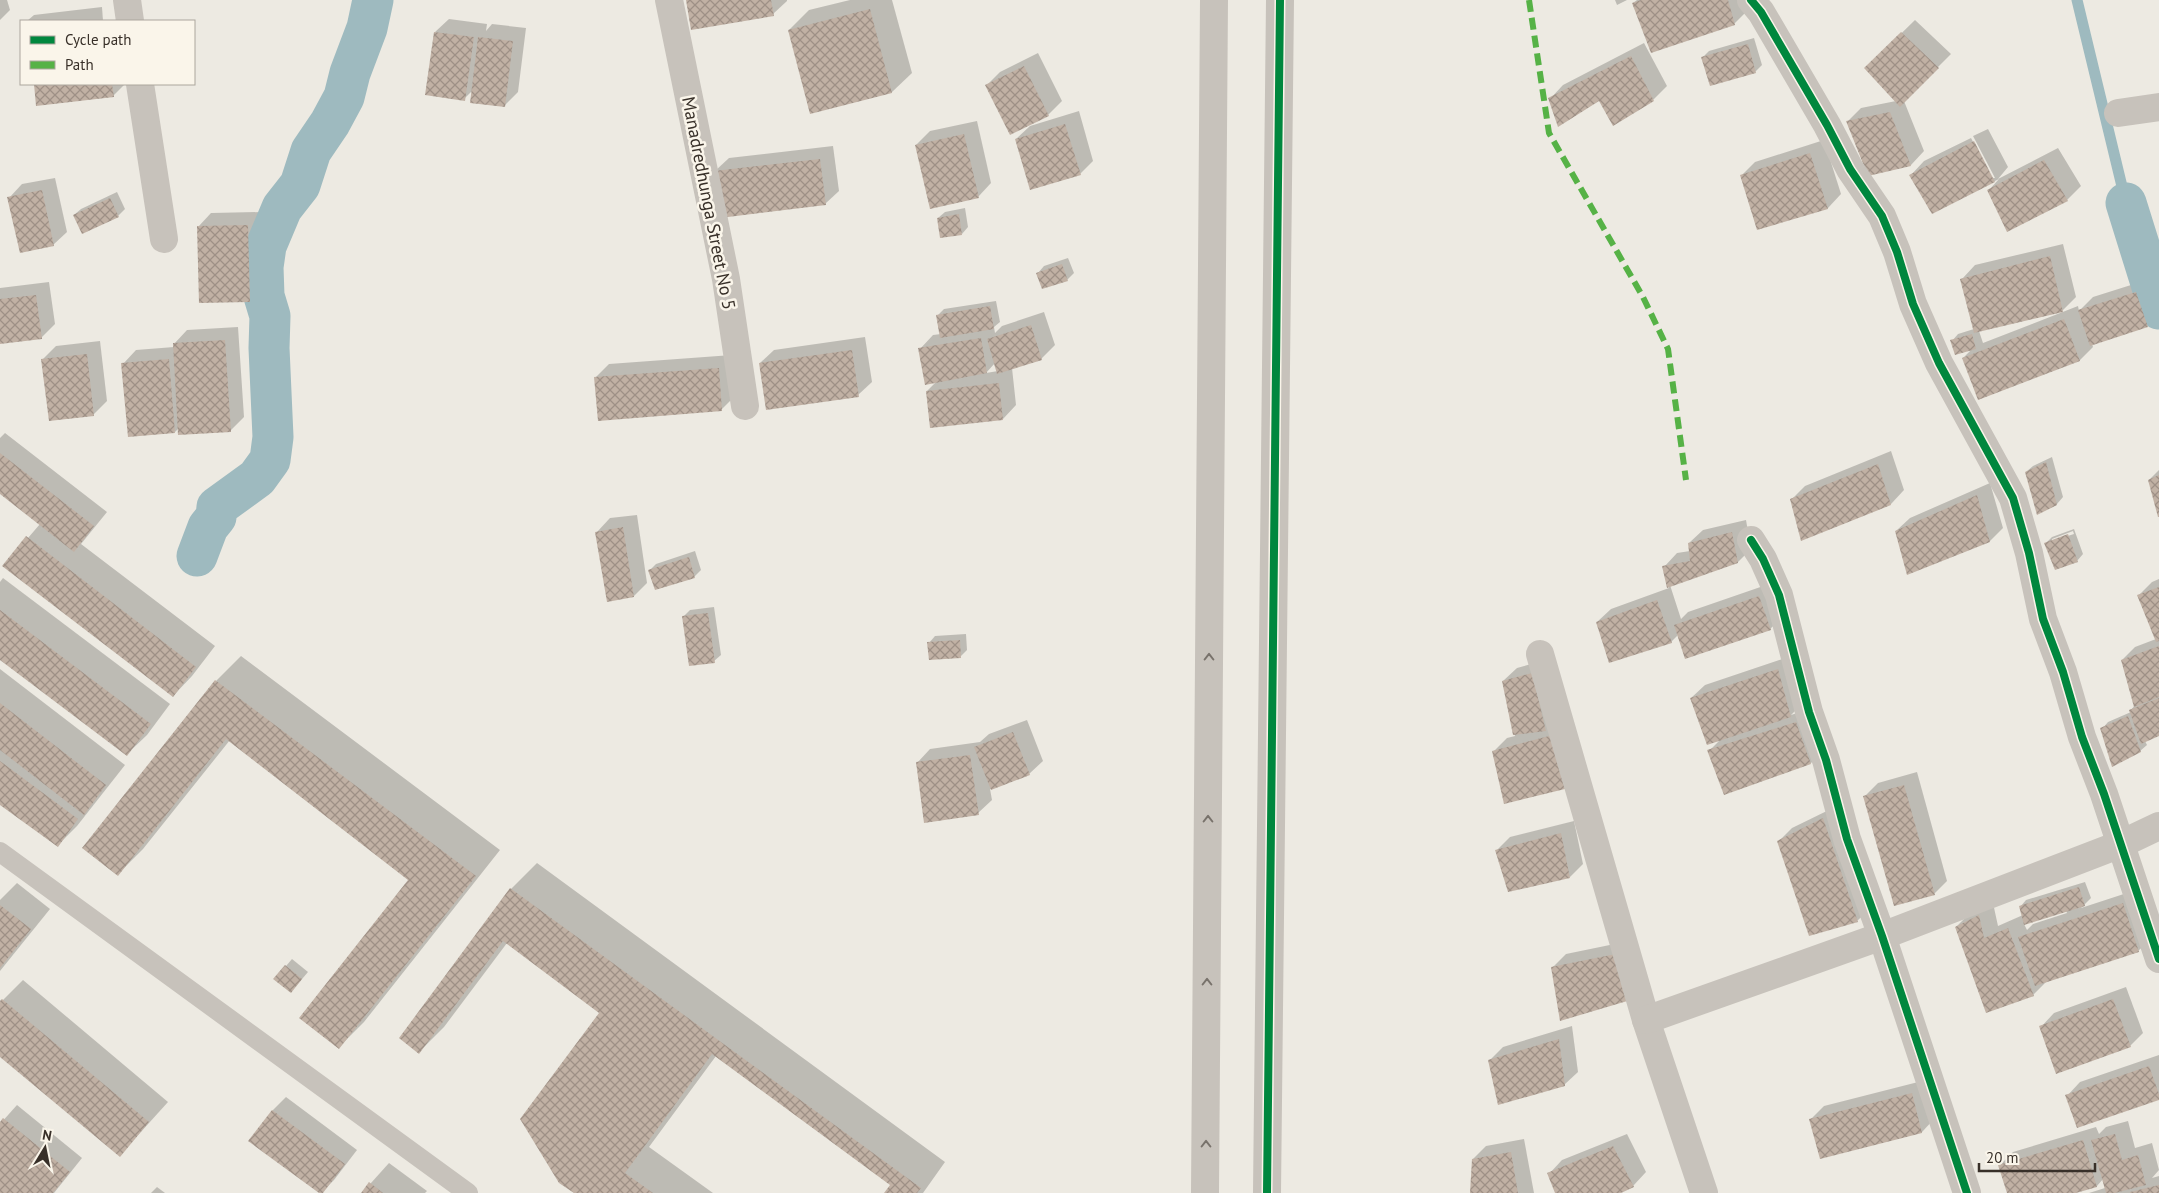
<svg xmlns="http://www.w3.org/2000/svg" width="2159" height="1193" font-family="'PT Sans',sans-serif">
  <defs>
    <pattern id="building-cross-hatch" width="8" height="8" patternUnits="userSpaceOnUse" patternTransform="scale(1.25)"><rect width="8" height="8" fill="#c1b1a4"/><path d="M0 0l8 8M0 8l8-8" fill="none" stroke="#9e9086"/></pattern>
  </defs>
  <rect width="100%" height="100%" fill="#edeae2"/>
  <g fill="#0003" fill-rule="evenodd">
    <polygon points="0,0 7,0 10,10 0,20"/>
    <polygon points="687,0 787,0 787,1 773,14"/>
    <polygon points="850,0 892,0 912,73 892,92 811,113 789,30 809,10"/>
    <polygon points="1615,0 1627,0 1617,5"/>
    <polygon points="1637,0 1745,0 1748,10 1734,24 1633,3"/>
    <polygon points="102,7 103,21 27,21 34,15"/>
    <polygon points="449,19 487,24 486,31 492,24 526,28 518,92 504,106 472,91 464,99 435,32"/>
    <polygon points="1915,20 1951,54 1904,101 1924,151 1911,165 1868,175 1847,122 1861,108 1896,101 1866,68"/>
    <polygon points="1754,38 1762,65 1755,72 1703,57 1709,51"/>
    <polygon points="1644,43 1667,86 1653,100 1550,99 1563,85"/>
    <polygon points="1038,53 1062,101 1048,115 1010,133 987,85 1000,72"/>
    <polygon points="35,84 125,84 113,96 37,104"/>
    <polygon points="1079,111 1093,161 1080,174 1016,139 1030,126"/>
    <polygon points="977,121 991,183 978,197 916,145 930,131"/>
    <polygon points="1988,129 2008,167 1998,179 2058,148 2081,186 2067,200 2008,230 1989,190 1999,179 1932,212 1911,175 1924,161 1971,138 1992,178 1995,178 1973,136"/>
    <polygon points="1824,140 1841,194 1828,208 1758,228 1742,175 1755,162"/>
    <polygon points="833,146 839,191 825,204 715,171 729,158"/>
    <polygon points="55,178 67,232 53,245 9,198 22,184"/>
    <polygon points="117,192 125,209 118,216 74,215 81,209"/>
    <polygon points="965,208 968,227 962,234 938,218 945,212"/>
    <polygon points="261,212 263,287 250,300 198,227 211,213"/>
    <polygon points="2063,244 2076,297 2062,311 1979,331 1983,343 2078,306 2079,311 2093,297 2150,279 2159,307 2159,314 2147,326 2092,344 2093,347 2080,360 1979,399 1963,358 1973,348 1952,341 1958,334 1974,329 1962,279 1975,265"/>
    <polygon points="1068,258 1074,273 1067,280 1038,273 1044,266"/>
    <polygon points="49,282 55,324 41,338 0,343 0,288"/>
    <path d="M996,301l4,21 -6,5 1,6 7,-7 42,-14 11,33 -13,13 -30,10 4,37 -13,14 -76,-28 10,-10 -17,-32 13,-14 8,-1 -3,-19 6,-6zM995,363l3,8 -12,2z"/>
    <polygon points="238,327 244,417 230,431 179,428 175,432 123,364 136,350 174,347 174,344 187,330"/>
    <polygon points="865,337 872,382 858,395 760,363 774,350"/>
    <polygon points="100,341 107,401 94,414 42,360 56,346"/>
    <polygon points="732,355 735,396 722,409 595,378 609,364"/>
    <polygon points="5,433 107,512 81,544 215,646 192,676 173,696 4,566 40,524 0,493 0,438"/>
    <polygon points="1891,451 1904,490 1891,504 1802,539 1791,500 1805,486"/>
    <polygon points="2052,457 2063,497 2057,504 2026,472 2033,466"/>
    <polygon points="2159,470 2159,514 2149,480"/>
    <polygon points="1990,483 2003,528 1990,541 1896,531 1910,518"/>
    <polygon points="637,515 647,583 634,596 597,532 610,518"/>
    <polygon points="1746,520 1751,549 1738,562 1670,585 1681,619 1688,612 1772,583 1784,616 1770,629 1678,635 1671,642 1597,622 1611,609 1669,588 1664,567 1677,553 1690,551 1689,543 1703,530"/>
    <path d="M2074,529l9,25 -6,7 -31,-18 6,-6zM2073,531l1,3 -22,7v-2z"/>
    <polygon points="695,551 701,570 694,577 650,570 656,564"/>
    <polygon points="3,578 170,704 147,735 127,754 0,658 0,582"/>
    <polygon points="2159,579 2159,735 2145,741 2147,745 2140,751 2102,729 2108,722 2131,712 2131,710 2135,705 2122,660 2135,647 2156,639 2139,595 2152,582"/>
    <polygon points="714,607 721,655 714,661 683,617 690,610"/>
    <polygon points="966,634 967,650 961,656 929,643 935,636"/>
    <polygon points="241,656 500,850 364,1022 339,1047 410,880 230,740 143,849 118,874 216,681"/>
    <polygon points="1791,656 1804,702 1791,715 1809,709 1824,750 1811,763 1724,793 1709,751 1720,740 1691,698 1705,685"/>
    <polygon points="1545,660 1568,787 1493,752 1507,738 1515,736 1503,681 1517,668"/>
    <polygon points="0,669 125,765 77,826 57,846 0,803"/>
    <polygon points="1027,720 1043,761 1029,774 990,789 992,800 978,813 917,763 930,749 980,742 989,734"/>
    <polygon points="1917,772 1947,881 1934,894 1864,797 1878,783"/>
    <polygon points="1837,806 1871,908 1857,921 1778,842 1792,828"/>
    <polygon points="1574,821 1583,864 1570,877 1497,850 1510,837"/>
    <polygon points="537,863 945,1162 923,1193 886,1193 892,1184 716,1056 649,1147 713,1193 576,1193 600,1012 507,943 444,1027 419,1052 400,1038 511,889"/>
    <path d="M2085,882l6,16 -10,10 55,-18 16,48 -14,13 -91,30 -14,14 -77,-68 13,-13 24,-11 5,23 25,-11 -3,-8 6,-7zM2066,911l1,2 -34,11 -6,6 -3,-6z"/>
    <polygon points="17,883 50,909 0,971 0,900"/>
    <polygon points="1634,940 1647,984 1553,967 1566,954"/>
    <polygon points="292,959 308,972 297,985 275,979"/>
    <polygon points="23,980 168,1102 120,1155 0,1056 0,1003"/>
    <polygon points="2126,987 2143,1033 2130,1046 2041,1027 2054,1013"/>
    <polygon points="1572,1026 1578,1072 1564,1085 1489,1061 1503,1047"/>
    <polygon points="2159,1055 2159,1099 2067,1096 2080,1082"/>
    <polygon points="1926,1080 1935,1118 1922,1132 1811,1119 1824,1106"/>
    <polygon points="286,1097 357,1150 334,1180 321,1193 250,1141 273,1110"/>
    <polygon points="17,1105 82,1158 54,1193 0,1193 0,1124"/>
    <polygon points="2128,1121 2135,1148 2152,1143 2159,1170 2152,1178 2159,1176 2159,1193 2089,1193 2105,1188 2103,1179 2097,1186 2071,1193 2008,1193 2000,1165 2013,1152 2096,1127 2099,1134 2106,1127"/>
    <polygon points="1627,1134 1646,1172 1633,1186 1618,1193 1556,1193 1549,1174 1562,1160"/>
    <polygon points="1524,1139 1534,1193 1471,1193 1473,1159 1486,1146"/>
    <polygon points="389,1163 427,1191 425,1193 362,1193"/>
    <polygon points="157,1187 165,1193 151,1193"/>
  </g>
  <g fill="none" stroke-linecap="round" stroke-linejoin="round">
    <polyline stroke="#9ebabf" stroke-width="11" points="2077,0 2126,203"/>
    <g stroke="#9ebabf" stroke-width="41">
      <polyline points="2126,203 2159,309"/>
      <polyline points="197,556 208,527 216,517 217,507 257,478 270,460 273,437 269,348 270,316 264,296 263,267 266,246 282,208 300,185 311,151 330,123 344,97 350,73 367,28 373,0"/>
    </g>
  </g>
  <g fill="url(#building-cross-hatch)">
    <polygon points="686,0 771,0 774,16 691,30"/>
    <polygon points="1641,0 1728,0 1735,25 1651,53 1632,3"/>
    <polygon points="870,9 892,93 810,114 788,30"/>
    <polygon points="434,32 474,37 465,101 425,95"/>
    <polygon points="1901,32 1939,68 1900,107 1864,68"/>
    <polygon points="478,37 513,41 505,107 470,103"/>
    <polygon points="1748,44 1756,73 1710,86 1701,57"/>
    <polygon points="1631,56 1654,101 1613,126 1599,101 1558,127 1548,98"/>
    <polygon points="1024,66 1049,116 1010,135 985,85"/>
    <polygon points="34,84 112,84 114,97 36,106"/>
    <polygon points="1890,112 1911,166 1868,176 1846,121"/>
    <polygon points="1065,124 1081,175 1030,190 1015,139"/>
    <polygon points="964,134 979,198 930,209 915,145"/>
    <polygon points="1974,141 1995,182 1932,214 1909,175"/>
    <polygon points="1810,153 1828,209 1757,230 1740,175"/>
    <polygon points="820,159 826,205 720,218 714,171"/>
    <polygon points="2044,160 2068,201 2007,232 1987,190"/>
    <polygon points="42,190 54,246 20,253 7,197"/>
    <polygon points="110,198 119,217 82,234 73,215"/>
    <polygon points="959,214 962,235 940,238 937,218"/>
    <polygon points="248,225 250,302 199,303 197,226"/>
    <polygon points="2050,256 2063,312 1974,333 1960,279"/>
    <polygon points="1062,264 1068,281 1042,289 1036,273"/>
    <polygon points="2136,292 2148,327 2090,346 2078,310"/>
    <polygon points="36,295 42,339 0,344 0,299"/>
    <polygon points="990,306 994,329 940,338 936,315"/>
    <polygon points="2064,319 2080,361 1978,400 1962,358"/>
    <polygon points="1031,325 1042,360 997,374 987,339"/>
    <polygon points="1972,334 1976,349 1955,355 1950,340"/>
    <polygon points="981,338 987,373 925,385 918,348"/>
    <polygon points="225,340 231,432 178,435 173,343"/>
    <polygon points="852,350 859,397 766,410 759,363"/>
    <polygon points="87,354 94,416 49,421 41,359"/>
    <polygon points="169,359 175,433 128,437 121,363"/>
    <polygon points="719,368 722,411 598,421 594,377"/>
    <polygon points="999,383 1003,420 930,428 926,391"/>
    <polygon points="0,453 94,526 74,552 0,494"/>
    <polygon points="2046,462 2057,505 2037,515 2025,472"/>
    <polygon points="1878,464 1891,505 1801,541 1790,499"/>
    <polygon points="2159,475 2159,517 2158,517 2148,480"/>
    <polygon points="1977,495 1990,542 1907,575 1895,531"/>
    <polygon points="623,527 634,597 607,602 595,532"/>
    <polygon points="1732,532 1738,563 1667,588 1662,566 1690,561 1688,543"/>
    <polygon points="2068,534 2078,562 2055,570 2044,543"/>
    <polygon points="26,536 196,667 173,697 2,566"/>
    <polygon points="689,557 695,578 655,590 648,570"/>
    <polygon points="2159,587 2159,641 2156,642 2137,595"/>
    <polygon points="1759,596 1771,630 1685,659 1674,625"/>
    <polygon points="1657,600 1672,643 1609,663 1596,622"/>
    <polygon points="0,610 151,724 127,756 0,660"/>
    <polygon points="708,613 715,663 689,666 682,616"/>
    <polygon points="960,640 961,658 929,660 927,642"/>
    <polygon points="2159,646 2159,697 2134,707 2121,660"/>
    <polygon points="1778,669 1791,717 1707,745 1690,698"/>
    <polygon points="1532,673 1546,731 1513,735 1502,681"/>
    <polygon points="215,680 476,876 339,1049 299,1018 408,880 226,739 118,876 82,848"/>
    <polygon points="2159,698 2159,736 2141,744 2129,710"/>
    <polygon points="0,703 106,785 84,815 0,750"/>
    <polygon points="2128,716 2141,752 2112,767 2100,728"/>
    <polygon points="1796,722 1811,764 1724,795 1707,750"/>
    <polygon points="1013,732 1030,775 991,790 974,747"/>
    <polygon points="1553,735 1569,788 1504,804 1492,751"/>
    <polygon points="970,755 979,815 924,823 916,762"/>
    <polygon points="0,761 78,819 58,847 0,805"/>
    <polygon points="1904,785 1935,895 1894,906 1863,796"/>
    <polygon points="1823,818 1858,922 1809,936 1777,841"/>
    <polygon points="1561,833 1570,878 1508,892 1495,850"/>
    <polygon points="2079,887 2085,906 2024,925 2019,906"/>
    <polygon points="510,888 921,1188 917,1193 884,1193 890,1185 712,1054 625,1173 653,1193 574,1193 559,1183 520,1119 599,1013 503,941 419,1054 399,1038"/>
    <polygon points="2123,903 2139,952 2035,986 2018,937"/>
    <polygon points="0,905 31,929 0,968"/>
    <polygon points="1979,915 1984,938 2008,928 2034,996 1986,1013 1955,927"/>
    <polygon points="1621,953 1634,999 1560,1021 1551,967"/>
    <polygon points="285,965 302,979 291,993 273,979"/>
    <polygon points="2,999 149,1122 120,1157 0,1057 0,1001"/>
    <polygon points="2113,999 2131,1047 2056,1074 2039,1026"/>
    <polygon points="1559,1039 1565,1086 1498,1105 1488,1060"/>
    <polygon points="2149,1066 2159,1094 2159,1100 2077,1128 2065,1095"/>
    <polygon points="1912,1093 1922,1133 1820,1159 1809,1119"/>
    <polygon points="272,1110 345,1164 323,1193 319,1193 248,1141"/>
    <polygon points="3,1118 70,1172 53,1193 0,1193 0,1122"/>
    <polygon points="2115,1134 2122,1160 2138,1155 2146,1185 2115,1193 2106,1193 2091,1140"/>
    <polygon points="2083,1140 2097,1187 2076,1193 2007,1193 1998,1165"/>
    <polygon points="1613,1146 1634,1187 1621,1193 1555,1193 1547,1173"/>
    <polygon points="1511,1152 1518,1193 1470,1193 1472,1159"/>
    <polygon points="369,1182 383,1193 361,1193"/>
    <polygon points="2159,1185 2159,1193 2130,1193 2130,1192"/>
  </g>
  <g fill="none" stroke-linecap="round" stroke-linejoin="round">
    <polyline stroke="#c7c2bb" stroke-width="20" points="0,852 468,1193"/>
    <g stroke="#c7c2bb" stroke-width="28">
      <polyline points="127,0 130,21"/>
      <polyline points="669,0 726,279 745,406"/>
      <polyline points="1751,0 1761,12 1827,125 1850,169 1882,216 1897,252 1913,304 1939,363 2013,498 2029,553 2043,619 2063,672 2082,737 2104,794 2159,959"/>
      <polyline points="140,84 164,239"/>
      <polyline points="2118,113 2159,107"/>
      <polyline points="1751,540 1763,559 1779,595 1809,712 1826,760 1847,839 1882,936 1967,1193"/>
      <polyline points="1540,654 1646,1020 1704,1193"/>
      <polyline points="1646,1020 1882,936 2121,844 2159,826"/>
    </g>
    <g stroke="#c7c2bb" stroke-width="28">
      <polyline points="1205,1193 1214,0"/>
      <polyline points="1267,1193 1280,0"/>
    </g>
    <polyline stroke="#56b246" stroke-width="6" stroke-dasharray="12 6" stroke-linecap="butt" points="1529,0 1549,133 1643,297 1668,349 1686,480"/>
    <g stroke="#faf5ea" stroke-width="11">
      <g id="cycleway">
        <polyline points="1751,0 1761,12 1827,125 1850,169 1882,216 1897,252 1913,304 1939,363 2013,498 2029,553 2043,619 2063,672 2082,737 2104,794 2159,959"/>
        <polyline points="1751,540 1763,559 1779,595 1809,712 1826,760 1847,839 1882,936 1967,1193"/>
        <polyline points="1267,1193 1280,0"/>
      </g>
    </g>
    <use href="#cycleway" stroke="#00873e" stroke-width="8"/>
  </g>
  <defs><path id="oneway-chevron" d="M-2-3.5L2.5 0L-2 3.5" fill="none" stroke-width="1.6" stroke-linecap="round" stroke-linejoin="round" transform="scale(1.25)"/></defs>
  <g stroke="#78726b">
    <use href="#oneway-chevron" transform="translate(1209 657) rotate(-90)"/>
    <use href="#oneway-chevron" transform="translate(1208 819) rotate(-90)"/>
    <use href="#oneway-chevron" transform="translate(1207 982) rotate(-90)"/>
    <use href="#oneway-chevron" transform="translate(1206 1144) rotate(-90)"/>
  </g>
  <g text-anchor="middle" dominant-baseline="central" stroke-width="5" stroke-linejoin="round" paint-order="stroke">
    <g font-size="18" fill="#383029" stroke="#faf5ea">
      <text transform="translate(709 203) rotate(79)">Manadredhunga Street No 5</text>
    </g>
  </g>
  <rect x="20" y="20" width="175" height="65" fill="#faf5ea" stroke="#aca69d"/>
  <rect x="30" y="36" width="25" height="8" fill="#00873e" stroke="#aca69d"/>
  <text x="65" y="45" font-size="15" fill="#383029">Cycle path</text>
  <rect x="30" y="61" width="25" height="8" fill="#56b246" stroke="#aca69d"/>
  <text x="65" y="70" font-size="15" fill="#383029">Path</text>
  <g transform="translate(45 1148) rotate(10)" stroke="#faf5ea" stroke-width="4" paint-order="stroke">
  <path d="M0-4L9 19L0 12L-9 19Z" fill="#383029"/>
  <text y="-8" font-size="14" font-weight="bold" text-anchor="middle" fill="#383029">N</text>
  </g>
  <path d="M1979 1163v8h116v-8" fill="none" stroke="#383029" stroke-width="2.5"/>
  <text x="1986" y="1163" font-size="15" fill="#383029" stroke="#faf5ea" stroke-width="4" paint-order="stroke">20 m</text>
</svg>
